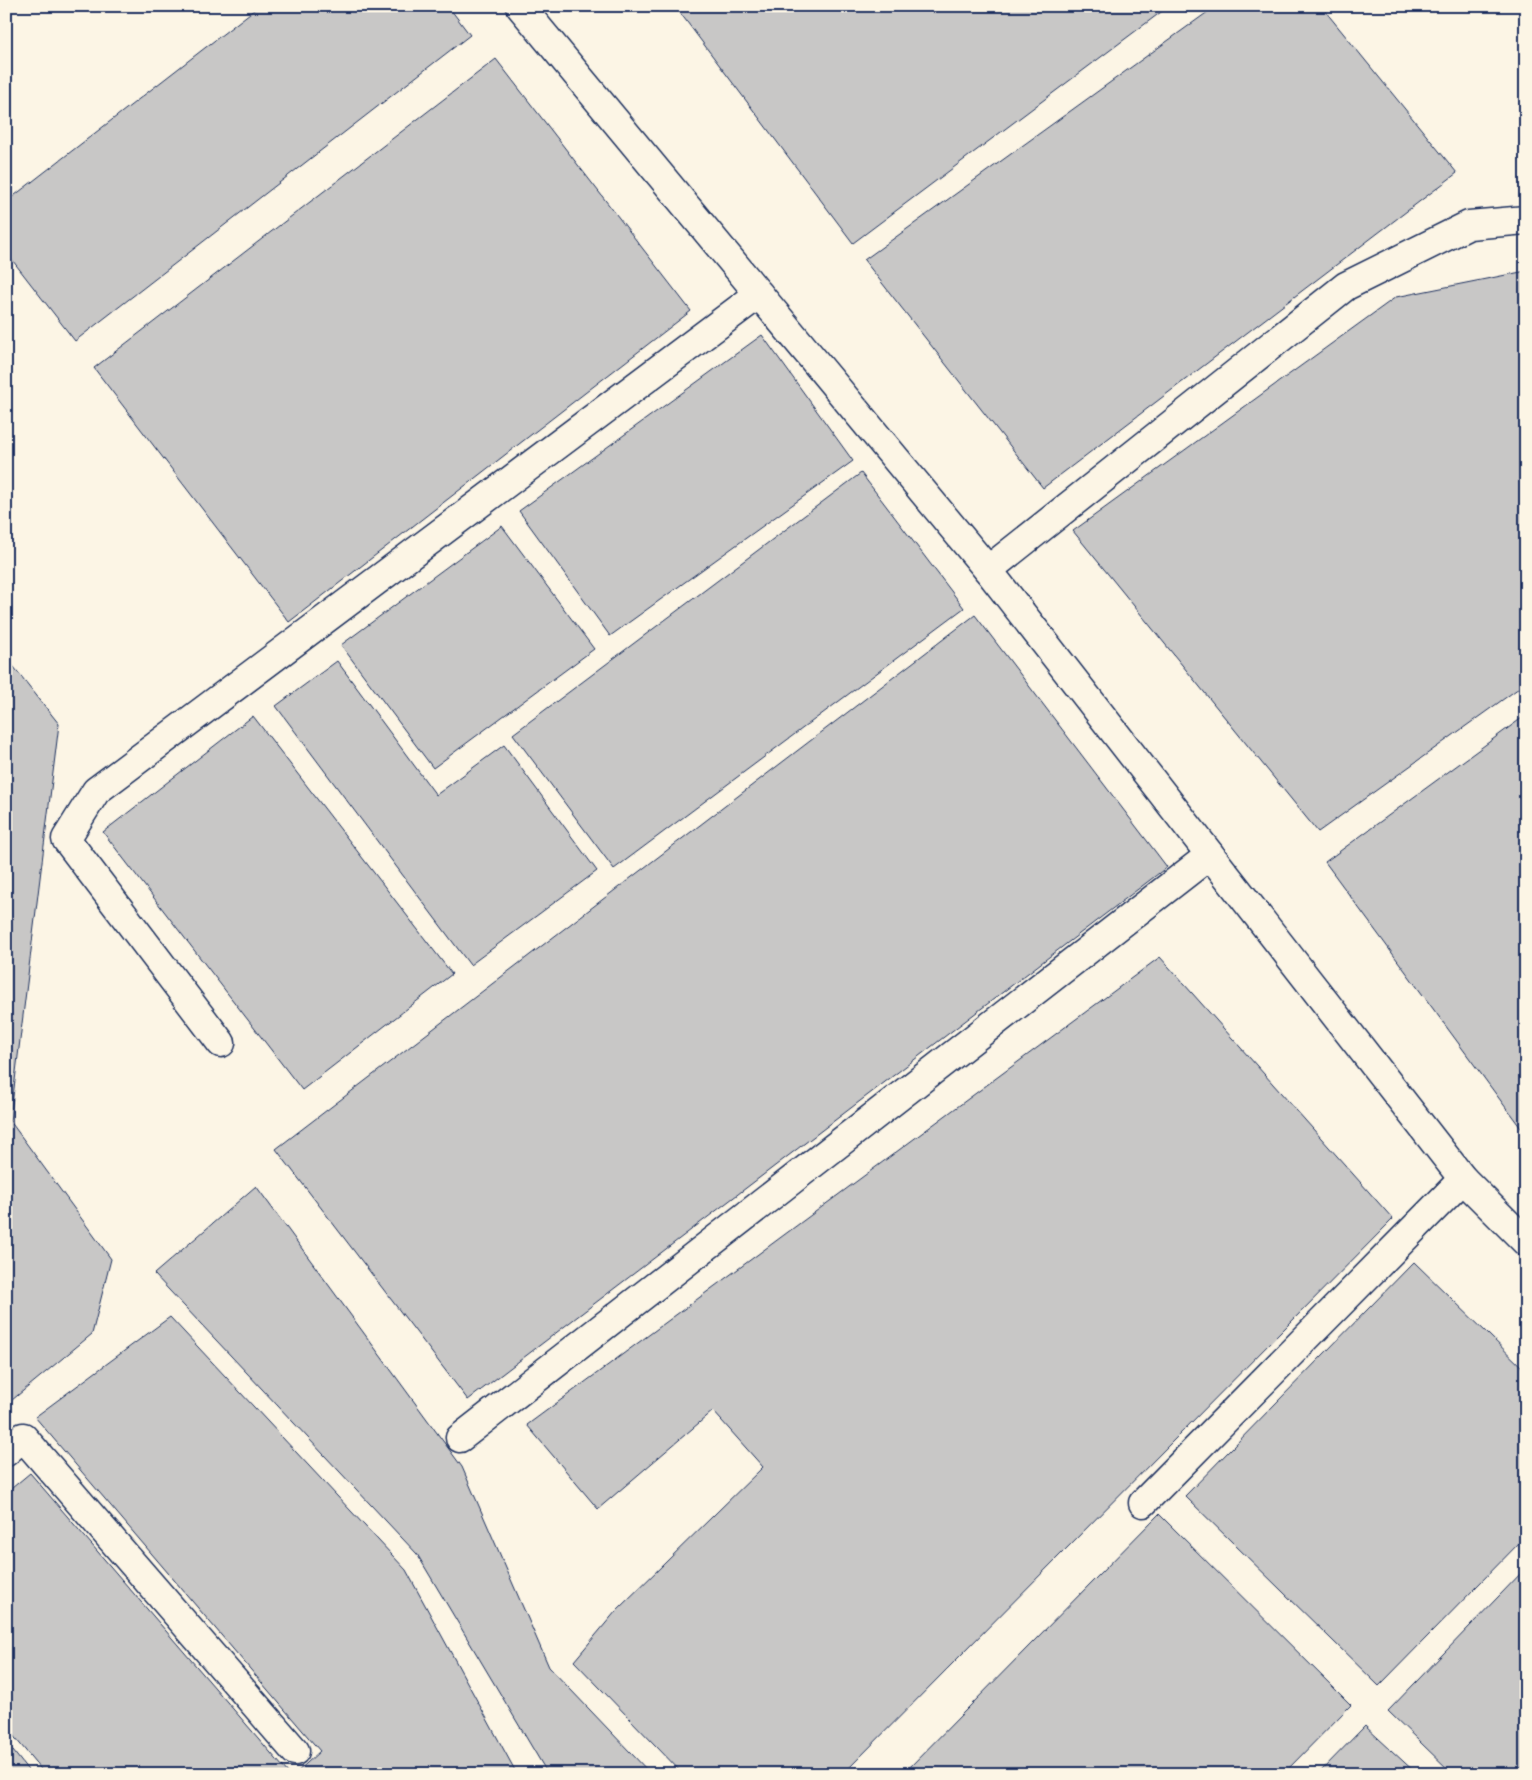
<svg xmlns="http://www.w3.org/2000/svg" width="1532" height="1780" font-family="Sriracha,sans-serif">
  <rect width="100%" height="100%" fill="#fcf5e5"/>
  <filter id="ink" filterUnits="userSpaceOnUse"><feTurbulence type="fractalNoise" baseFrequency=".02" numOctaves="2"/><feDisplacementMap in="SourceGraphic" scale="10" xChannelSelector="R" yChannelSelector="G"/><feConvolveMatrix kernelMatrix="1 2 1 2 8 2 1 2 1" color-interpolation-filters="sRGB"/></filter>
  <g filter="url(#ink)">
    <g fill="#c8c7c6" stroke="#1b2f5e">
      <polygon points="259,6 448,6 470,35 75,341 6,252 6,202"/>
      <polygon points="675,6 1169,6 853,243"/>
      <polygon points="1216,6 1321,6 1457,173 1043,488 864,260"/>
      <polygon points="496,59 691,311 289,622 94,368"/>
      <polygon points="1526,271 1526,683 1318,832 1073,531 1396,297"/>
      <polygon points="762,335 853,461 610,636 519,511"/>
      <polygon points="861,473 964,608 614,869 513,734"/>
      <polygon points="502,526 594,649 433,768 341,645"/>
      <polygon points="975,615 1167,867 468,1400 276,1149"/>
      <polygon points="6,657 59,724 10,1121 111,1259 92,1334 6,1405"/>
      <polygon points="337,661 436,795 504,745 597,871 470,965 276,706"/>
      <polygon points="1526,715 1526,1135 1325,862"/>
      <polygon points="253,716 452,974 302,1090 103,832"/>
      <polygon points="1160,957 1393,1219 843,1774 683,1774 574,1661 616,1611 763,1467 713,1411 598,1509 527,1425"/>
      <polygon points="256,1186 462,1467 549,1667 651,1774 548,1774 417,1554 154,1274"/>
      <polygon points="1414,1262 1526,1371 1526,1536 1379,1686 1185,1496"/>
      <polygon points="170,1317 406,1570 517,1774 295,1774 320,1751 35,1417"/>
      <polygon points="30,1473 289,1774 45,1774 6,1727 6,1493"/>
      <polygon points="1159,1514 1351,1705 1283,1774 903,1774"/>
      <polygon points="1526,1568 1526,1774 1453,1774 1388,1711"/>
      <polygon points="1365,1726 1417,1774 1318,1774"/>
      <polygon points="6,1742 31,1774 6,1774"/>
    </g>
    <g fill="none" stroke-linecap="round" stroke-linejoin="round">
      <g stroke="#1b2f5e" stroke-width="31">
        <g id="minor">
          <polyline points="520,6 988,570 1463,1179 1526,1242"/>
          <polyline points="988,570 1346,286 1469,225 1526,220"/>
          <polyline points="221,1043 66,839 96,791 759,294"/>
          <polyline points="460,1438 1210,855"/>
          <polyline points="6,1452 23,1437 295,1751"/>
          <polyline points="1143,1503 1463,1179"/>
        </g>
      </g>
      <use href="#minor" stroke="#fcf5e5" stroke-width="28"/>
    </g>
  </g>
  <rect width="1532" height="1780" fill="none" stroke="#fcf5e5" stroke-width="25"/>
  <rect x="12" y="12" width="1507" height="1755" fill="none" stroke="#1b2f5e" stroke-width="2" filter="url(#ink)"/>
</svg>
